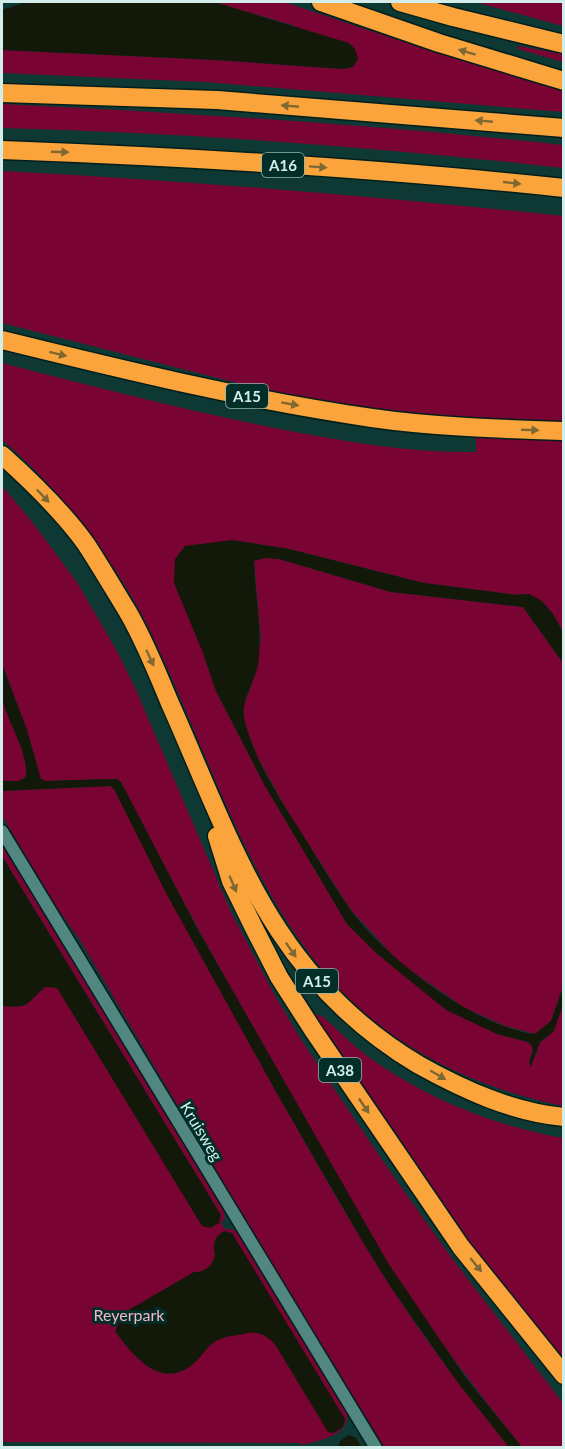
<svg xmlns="http://www.w3.org/2000/svg" width="565" height="1449" font-family="Lato,sans-serif">
  <rect width="100%" height="100%" fill="#0e3834"/>
  <g fill="#790434">
    <polygon points="214,2 284,2 398,40 563,90 563,112 205,82 2,73 2,50 216,60 343,69 353,67 292,25"/>
    <polygon points="475,2 563,2 563,26"/>
    <polygon points="518,46 563,54 563,62 518,49"/>
    <path d="M2,104c187,9 375,21 561,41v23c-186,-21 -374,-35 -561,-40z"/>
    <path d="M2,171c187,10 375,25 561,45v416l-10,-18 -24,-20 -12,1 -93,-12 -135,-34 -57,-9 -29,113 13,38 49,95 82,138 150,110 31,8 4,4 1,4 -4,12 7,-7 4,-13 9,-6 14,-31v101c-87,-18 -172,-58 -232,-126 -90,-102 -127,-243 -188,-363 -34,-64 -85,-130 -141,-177v-77c97,25 194,50 293,69 59,11 120,21 181,20v-34l-76,-5 -112,-17 -286,-73z"/>
    <path d="M2,486l27,32 25,33 24,33 39,67 19,39 95,222 43,82 28,47 85,126 64,90 112,146v44h-41c-47,-59 -93,-118 -133,-182 -41,-65 -78,-134 -115,-200 -53,-94 -105,-188 -153,-283l-4,-3h-8l-64,2 -5,-3 -13,-48 -25,-66z"/>
    <polygon points="265,558 279,559 391,592 523,607 563,663 563,987 551,1021 535,1034 505,1026 465,1008 399,962 351,910 288,812 257,756 244,721 243,707 251,687 261,640 254,561"/>
    <path d="M2,697c9,24 25,53 24,79l-6,5h-18z"/>
    <path d="M110,786l4,3c47,93 96,184 147,275 42,75 84,151 130,223 36,56 77,109 118,160h-125l-148,-242 -156,-265 -23,-32 -53,-89 -2,-4v-24z"/>
    <path d="M2,843l221,366 2,9 -4,5 4,6 11,1 111,182c3,24 -26,28 -45,33l-1,-2 -299,-1v-558l219,331 -219,-359z"/>
    <path d="M315,1014l7,2c16,14 31,30 48,42 57,41 125,68 193,80v226l-49,-61 -128,-175 -70,-108z"/>
  </g>
  <g fill="#131909">
    <polygon points="26,2 214,2 349,43 355,49 358,59 353,67 343,69 216,60 2,50 2,10"/>
    <path d="M232,540l57,9 135,34 93,12 12,-1 13,7 11,13 10,18v31l-40,-56 -132,-15 -112,-33 -14,-1 -11,3c1,36 9,68 4,104 -4,20 -19,37 -13,57 10,39 34,76 56,110 16,25 31,52 49,77 34,48 126,119 185,125l16,-13 12,-34v18l-9,26 -14,11 -9,25 -2,-5 4,-11 -1,-5 -4,-4 -31,-8 -51,-24 -70,-57 -29,-29 -82,-138 -49,-95 -13,-38 -29,-70 1,-24 10,-13z"/>
    <path d="M2,664l25,66 14,49 4,2 64,-2h8l4,3 76,146 191,335 78,115 56,69h-13l-51,-64 -66,-94 -28,-45 -84,-145 -113,-204 -53,-106 -4,-3 -108,5v-10h16l7,-3c7,-20 -20,-60 -23,-81 -2,-10 -1,-23 0,-33z"/>
    <path d="M2,856l219,359 -2,8 -9,5 -8,-2 -145,-238 -12,-1c-19,17 -15,22 -43,19z"/>
    <path d="M224,1231l8,2 113,186 -2,8 -9,6 -6,-1 -52,-86c-6,-9 -17,-15 -28,-13 -11,3 -21,2 -32,8 -10,6 -14,16 -23,23 -32,27 -60,-8 -78,-33l10,-19 69,-40c11,0 17,-5 21,-16 -2,-12 -2,-18 9,-25z"/>
    <polygon points="349,1435 356,1438 362,1447 338,1447 340,1441"/>
  </g>
  <g fill="none" stroke-linecap="round" stroke-linejoin="round">
    <g stroke="#021e1b" stroke-width="15">
      <polyline id="street" points="2,831 376,1448"/>
    </g>
    <g stroke="#021e1b" stroke-width="21">
      <g id="highway">
        <polyline points="321,2 439,43 564,81"/>
        <polyline points="400,2 453,17 564,44"/>
        <polyline points="2,93 217,100 564,128"/>
        <path d="M2,150c187,7 375,18 562,38"/>
        <path d="M2,340c122,30 245,60 370,78 63,9 128,11 192,13"/>
        <path d="M2,455c29,26 61,57 84,89 15,23 29,47 43,70 16,28 28,58 40,87 65,146 103,277 250,364 45,25 93,47 145,52"/>
        <polyline points="217,836 231,881 253,926 279,977 313,1030 461,1247 564,1375"/>
      </g>
    </g>
    <use href="#street" stroke="#528781" stroke-width="12"/>
    <use href="#highway" stroke="#fba43c" stroke-width="18"/>
  </g>
  <defs><path id="oneway-solid" d="M-6-.8H1V-3.2L6.5 0L1 3.2V.8H-6Z" transform="scale(1.5)"/></defs>
  <g fill="#7e6933">
    <use href="#oneway-solid" transform="translate(467 52) rotate(-163)"/>
    <use href="#oneway-solid" transform="translate(290 106) rotate(-175)"/>
    <use href="#oneway-solid" transform="translate(484 121) rotate(-175)"/>
    <use href="#oneway-solid" transform="translate(60 152) rotate(2)"/>
    <use href="#oneway-solid" transform="translate(318 167) rotate(4)"/>
    <use href="#oneway-solid" transform="translate(512 183) rotate(6)"/>
    <use href="#oneway-solid" transform="translate(58 354) rotate(14)"/>
    <use href="#oneway-solid" transform="translate(290 404) rotate(10)"/>
    <use href="#oneway-solid" transform="translate(530 430) rotate(2)"/>
    <use href="#oneway-solid" transform="translate(43 496) rotate(46)"/>
    <use href="#oneway-solid" transform="translate(150 658) rotate(65)"/>
    <use href="#oneway-solid" transform="translate(233 884) rotate(67)"/>
    <use href="#oneway-solid" transform="translate(291 950) rotate(55)"/>
    <use href="#oneway-solid" transform="translate(438 1075) rotate(30)"/>
    <use href="#oneway-solid" transform="translate(364 1106) rotate(56)"/>
    <use href="#oneway-solid" transform="translate(476 1265) rotate(51)"/>
  </g>
  <g text-anchor="middle" dominant-baseline="central" stroke-width="6" stroke-linejoin="round" paint-order="stroke">
    <g fill="#022e2a" stroke="#94b4b0" stroke-width="1.5">
      <rect x="262" y="153" width="42" height="24" rx="4.5"/>
      <rect x="226" y="384" width="42" height="24" rx="4.5"/>
      <rect x="296" y="969" width="42" height="24" rx="4.5"/>
      <rect x="319" y="1058" width="42" height="24" rx="4.5"/>
    </g>
    <g font-size="15" font-weight="bold" fill="#d3eeea">
      <text x="283" y="165">A16</text>
      <text x="247" y="396">A15</text>
      <text x="317" y="981">A15</text>
      <text x="340" y="1070">A38</text>
    </g>
    <g font-size="16" fill="#d3eeea" stroke="#022e2a">
      <text transform="translate(202 1131) rotate(59)">Kruisweg</text>
    </g>
    <g font-size="16" fill="#f6b7c3" stroke="#022e2a">
      <text x="129" y="1314">Reyerpark</text>
    </g>
  </g>
  <rect width="565" height="1449" fill="none" stroke="#d3eeea" stroke-width="6"/>
</svg>
